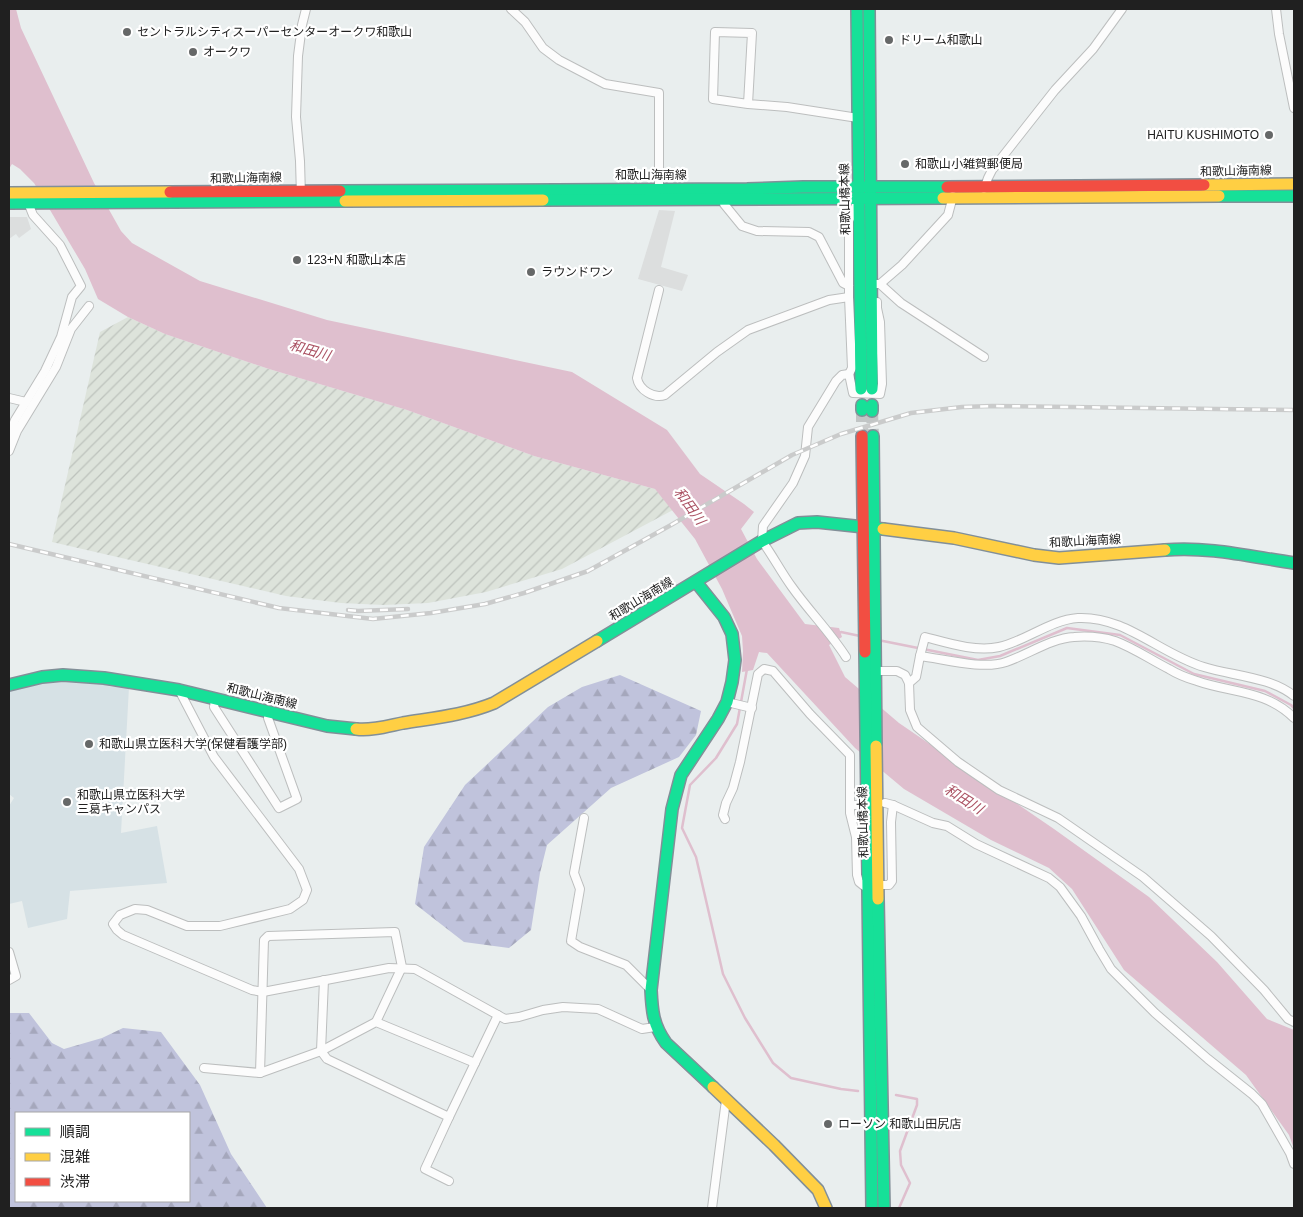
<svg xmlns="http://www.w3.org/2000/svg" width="1303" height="1217" font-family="Helvetica,'Noto Sans JP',sans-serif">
  <defs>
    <pattern id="industrial-furrows" width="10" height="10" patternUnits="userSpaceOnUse" patternTransform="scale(1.25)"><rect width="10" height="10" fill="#dde3db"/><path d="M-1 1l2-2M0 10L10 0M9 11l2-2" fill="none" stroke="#bdc2bc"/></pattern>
    <pattern id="forest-firs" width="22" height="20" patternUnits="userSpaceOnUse" patternTransform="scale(1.25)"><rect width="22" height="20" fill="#c0c3dc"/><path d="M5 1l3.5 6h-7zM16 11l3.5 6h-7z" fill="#a5a7bc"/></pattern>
  </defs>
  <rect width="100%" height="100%" fill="#e9eeee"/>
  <polygon fill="url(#industrial-furrows)" points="128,317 165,334 269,369 407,410 534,456 655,489 673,510 562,569 486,592 428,603 384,605 341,603 286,596 52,542 100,332"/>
  <polygon fill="#d6e1e5" points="67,682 99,683 111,687 129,687 121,833 157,826 167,883 70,891 67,919 28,928 22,901 9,904 9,806 14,798 9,794 9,691 44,683"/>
  <g fill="url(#forest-firs)" fill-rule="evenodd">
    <polygon points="620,675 701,711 696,735 679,757 611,788 547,845 540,873 531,930 509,948 464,942 415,904 424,847 465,785 548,707 582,687"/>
    <path d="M9,1013h20l23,30 12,6 38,-11 21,-10 38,4 39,53 31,69 36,54h-258zM16,1113h173v88h-173z"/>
  </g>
  <g fill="#dcdede">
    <polygon points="659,210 675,211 661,267 688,275 682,291 638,279"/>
    <polygon points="9,217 27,217 31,229 19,238 16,234 9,239"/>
  </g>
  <polygon fill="#dfbfce" points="9,9 16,9 21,28 94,183 121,231 132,243 200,281 327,320 572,372 667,430 700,474 744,504 754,512 741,529 757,559 805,624 839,628 842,637 829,645 845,677 899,723 1054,829 1149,897 1217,962 1267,1019 1294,1030 1294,1149 1289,1135 1246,1075 1124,970 1072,889 1049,868 991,840 904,789 855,748 767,653 759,652 753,670 742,672 743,651 742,636 722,589 695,539 655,489 534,456 407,410 269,369 165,334 128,317 98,299 85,269 34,183 20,169 12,164 9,169"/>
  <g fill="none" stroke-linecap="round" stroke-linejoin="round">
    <g stroke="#dfbfce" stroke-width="2.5">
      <polyline points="839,633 841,632 860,636"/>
      <polyline points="878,640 978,660 1000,656 1067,628 1120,635 1194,674 1265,691 1291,705 1294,708"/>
      <polyline points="747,669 737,724 716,758 690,785 682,828 696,857 723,974 745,1018 773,1063 791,1078 841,1089 858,1091"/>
      <polyline points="896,1095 917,1099 917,1105 900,1151 901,1165 910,1183 899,1208"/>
    </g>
    <g stroke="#c1c5c5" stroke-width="12" stroke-dasharray="12 6" stroke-linecap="butt">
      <polyline points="862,410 862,436"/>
      <polyline points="872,411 873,436"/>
    </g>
    <g stroke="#bcbebe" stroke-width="10">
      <g id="street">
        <polyline points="511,9 525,22 543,48 559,60 605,84 659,93 659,193"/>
        <polyline points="1276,9 1279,34 1294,108"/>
        <polyline points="748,104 752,33 715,32 713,99 748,104 787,107 858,118"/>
        <polyline points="984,189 988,178 992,170 1055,90 1093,49 1122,9"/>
        <polyline points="724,195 724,204 742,226 757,231 809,232 819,237 843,283 849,286"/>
        <polyline points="301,196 300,161 296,117 298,56 302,25 306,9"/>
        <polyline points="856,205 849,221 849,297 852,368 849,374 853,393 880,394 882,384 880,322 877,308 877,302"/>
        <polyline points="876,284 880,284 901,303 984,357"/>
        <polyline points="880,284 902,265 948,215 953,196"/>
        <path d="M659,290l-22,88c2,12 17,21 28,17l52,-43 31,-22 81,-30 20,-3"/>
        <polyline points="9,398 26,402"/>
        <polyline points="9,436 15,420 45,371 61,337 72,297 81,286 60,245 33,215 27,200"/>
        <polyline points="9,451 17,431 56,367 71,329 89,306"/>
        <path d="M920,656l5,-19c23,6 50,15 74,10 27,-6 51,-27 79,-29 48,-2 82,36 126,49 29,9 67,10 90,29"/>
        <path d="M846,657c-16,-25 -37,-46 -54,-70 -11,-15 -19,-31 -30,-46l1,-15 30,-43 12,-27 3,-29 28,-46 6,-6 7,-1"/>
        <polyline points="872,671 897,671 905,675 909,683 910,710 917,727 958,762 999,790 1058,818 1143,877 1211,936 1264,990 1288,1019 1294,1022"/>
        <path d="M909,683l7,-6 4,-21c24,3 63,14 86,6 21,-7 46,-24 68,-25 13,-1 28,0 41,4 19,7 36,19 54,28 8,5 18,9 28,12 34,12 69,9 97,37"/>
        <polyline points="179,690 214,757 299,869 307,890 303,900 290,909 220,926 187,926 147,910 135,909 120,915 113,924 117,930 123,935 252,990 263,992 389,968 415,969 505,1019 519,1017 543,1010 563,1007 598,1009 642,1029 655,1027"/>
        <polyline points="215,699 214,707 279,808 297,799 268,718 269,712"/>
        <polyline points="727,702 752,708"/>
        <polyline points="885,803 893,805 933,823 947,826 976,844 1049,878 1060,887 1081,916 1099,949 1111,969 1155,1013 1208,1059 1252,1094 1262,1104 1290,1153 1294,1164"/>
        <polyline points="850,805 850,813 856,837 857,875 859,882 864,886 868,886"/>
        <polyline points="584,818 574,873 580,889 571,941 580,947 626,965 651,990"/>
        <polyline points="725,819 723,815 726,803 733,788 740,762 758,674 764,669 773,671 810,714 850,755 850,805 857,805"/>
        <polyline points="878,885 889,885 892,881 891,822 893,805"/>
        <polyline points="9,952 16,976 9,980"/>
        <polyline points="324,980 321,1051 327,1059 449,1117 498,1015"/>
        <polyline points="204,1068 260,1073 321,1051 376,1022 475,1063"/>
        <polyline points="260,1073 264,940 268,936 395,932 402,967 376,1022"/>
        <polyline points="449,1117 425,1169 449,1181"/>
        <polyline points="712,1208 726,1100"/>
      </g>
    </g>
    <g stroke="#828f98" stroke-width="14">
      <g id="fast">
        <polyline points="857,9 861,389"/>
        <polyline points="869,9 872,389"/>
        <polyline points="340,191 747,189 803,187 947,187"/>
        <polyline points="1219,196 1294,196"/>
        <polyline points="543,200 943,198"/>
        <polyline points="9,203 345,201"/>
        <polyline points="862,405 862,410"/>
        <polyline points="872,405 872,411"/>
        <polyline points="873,436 876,746"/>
        <path d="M1165,550c43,-4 87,7 129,13"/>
        <path d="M696,582l28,35 8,17 3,26 -3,22 -5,20 -9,17 -37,56 -9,34 -21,181c1,21 2,35 15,53l47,44"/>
        <polyline points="597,641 762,541 798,523 817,522 883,529"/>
        <polyline points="865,652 872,1208"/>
        <polyline points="9,685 42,677 63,675 104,678 179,690 327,726 356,729"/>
        <polyline points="878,899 884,1208"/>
      </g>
    </g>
    <g stroke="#828f98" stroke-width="14">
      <g id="slow">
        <polyline points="1204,185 1294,184"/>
        <polyline points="9,193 170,192"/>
        <polyline points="943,198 1219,196"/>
        <polyline points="345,201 543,200"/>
        <polyline points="883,529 954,538 1034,555 1059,558 1165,550"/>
        <path d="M356,729c15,2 32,-3 47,-6 30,-5 62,-8 91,-20l103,-62"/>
        <polyline points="876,746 878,899"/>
        <polyline points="713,1087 774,1145 818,1190 826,1208"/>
      </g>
    </g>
    <g stroke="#828f98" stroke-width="14">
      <g id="jam">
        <polyline points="947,187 1204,185"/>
        <polyline points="170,192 340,191"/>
        <polyline points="862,436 865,652"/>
      </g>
    </g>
    <use href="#street" stroke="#fcfcfc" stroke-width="8"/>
    <use href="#fast" stroke="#16e098" stroke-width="11"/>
    <use href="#slow" stroke="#ffcf43" stroke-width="11"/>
    <use href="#jam" stroke="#f24e42" stroke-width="11"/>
    <g stroke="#cacbcb" stroke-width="4.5">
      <g id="rail">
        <polyline points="9,544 279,608 373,619 431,613 485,604 524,593 588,571 671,525 792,455 841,434 911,413 962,407 992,406 1294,410"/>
        <polyline points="348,610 358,611 408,609"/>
      </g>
    </g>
    <use href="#rail" stroke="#fff" stroke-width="2.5" stroke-dasharray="8" stroke-linecap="butt"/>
  </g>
  <g fill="#666868" stroke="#fff" stroke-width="2">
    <circle cx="127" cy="32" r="5"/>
    <circle cx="889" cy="40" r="5"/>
    <circle cx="193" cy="52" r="5"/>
    <circle cx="1269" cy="135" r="5"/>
    <circle cx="905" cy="164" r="5"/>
    <circle cx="297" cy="260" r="5"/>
    <circle cx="531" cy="272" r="5"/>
    <circle cx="89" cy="744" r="5"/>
    <circle cx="67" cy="802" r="5"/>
    <circle cx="828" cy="1124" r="5"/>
  </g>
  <g text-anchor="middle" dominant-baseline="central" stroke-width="4.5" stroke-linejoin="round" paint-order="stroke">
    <g font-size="12" fill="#202020" stroke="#fff" text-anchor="start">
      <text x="137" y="32">セントラルシティスーパーセンターオークワ和歌山</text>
      <text x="899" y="40">ドリーム和歌山</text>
      <text x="203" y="52">オークワ</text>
      <text x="1259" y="135" text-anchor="end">HAITU KUSHIMOTO</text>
      <text x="915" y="164">和歌山小雑賀郵便局</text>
      <text x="307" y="260">123+N 和歌山本店</text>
      <text x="541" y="272">ラウンドワン</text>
      <text x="99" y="744">和歌山県立医科大学(保健看護学部)</text>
      <text x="77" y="795">和歌山県立医科大学<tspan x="77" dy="14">三葛キャンパス</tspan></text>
      <text x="838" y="1124">ローソン 和歌山田尻店</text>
    </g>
    <g font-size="12" fill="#202020" stroke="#fff">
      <text transform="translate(1236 171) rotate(-1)">和歌山海南線</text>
      <text x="651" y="175">和歌山海南線</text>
      <text transform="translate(246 178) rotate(-1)">和歌山海南線</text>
      <text transform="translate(845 199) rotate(-91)">和歌山橋本線</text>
      <text transform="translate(1085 541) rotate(-3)">和歌山海南線</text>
      <text transform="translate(641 599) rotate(-31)">和歌山海南線</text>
      <text transform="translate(262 696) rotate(14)">和歌山海南線</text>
      <text transform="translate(863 822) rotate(-91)">和歌山橋本線</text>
    </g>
    <g font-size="14" font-style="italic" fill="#ab5263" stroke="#fff">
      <text transform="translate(310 350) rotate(16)">和田川</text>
      <text transform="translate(690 506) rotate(54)">和田川</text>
      <text transform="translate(964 799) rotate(32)">和田川</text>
    </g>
  </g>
  <rect width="1303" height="1217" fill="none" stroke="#202020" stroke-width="20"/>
  <rect x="15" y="1112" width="175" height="90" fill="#ffffff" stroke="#a6a6a6"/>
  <rect x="25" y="1128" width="25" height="8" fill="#16e098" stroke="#a6a6a6"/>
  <text x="60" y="1137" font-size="15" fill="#202020">順調</text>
  <rect x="25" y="1153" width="25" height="8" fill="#ffcf43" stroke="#a6a6a6"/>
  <text x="60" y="1162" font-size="15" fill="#202020">混雑</text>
  <rect x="25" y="1178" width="25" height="8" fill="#f24e42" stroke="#a6a6a6"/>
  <text x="60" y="1187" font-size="15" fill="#202020">渋滞</text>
</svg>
